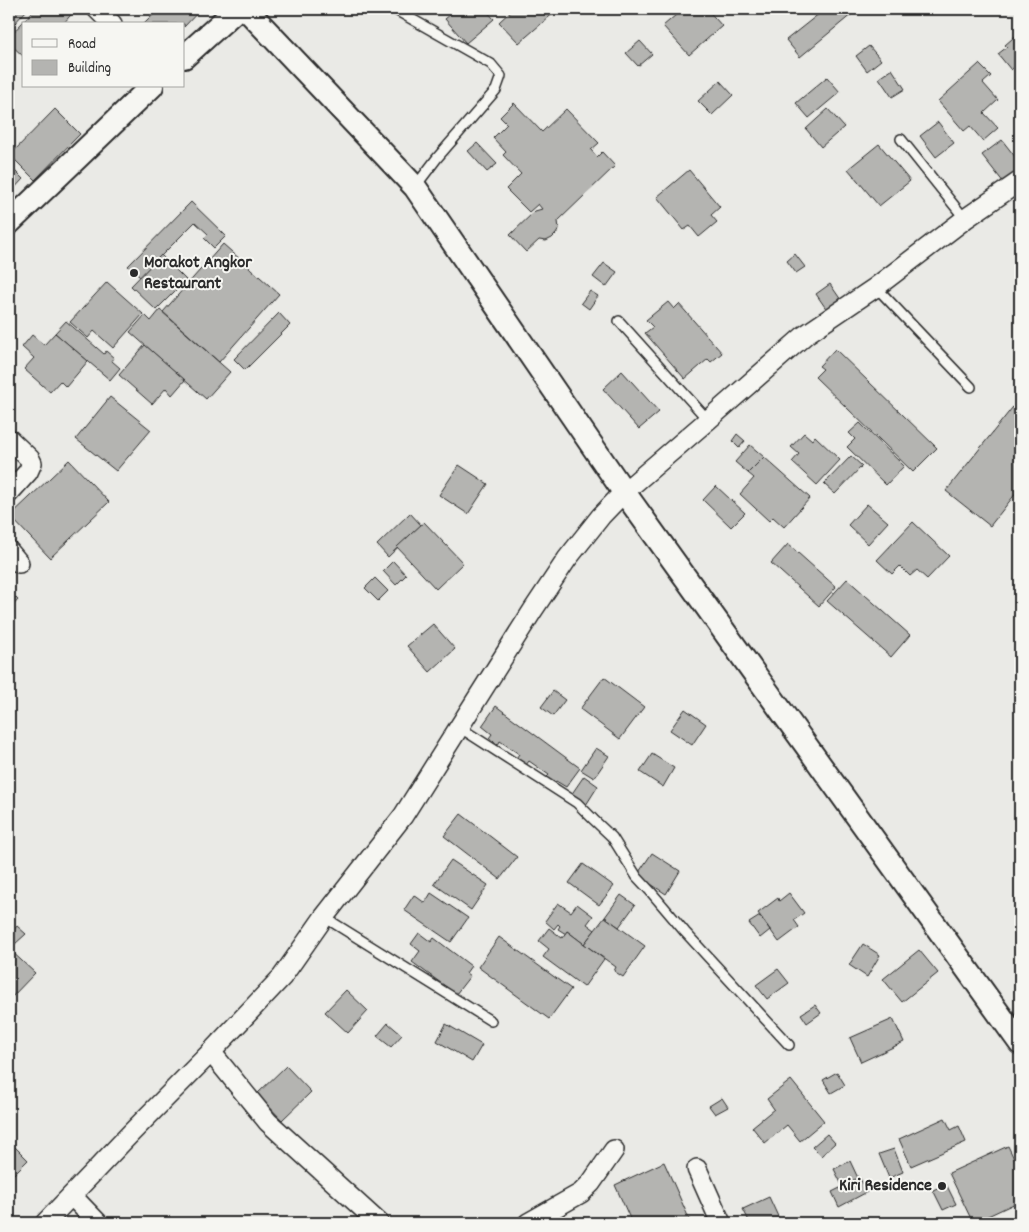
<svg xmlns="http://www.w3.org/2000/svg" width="1029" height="1232" font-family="Dekko,sans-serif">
  <rect width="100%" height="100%" fill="#eaeae6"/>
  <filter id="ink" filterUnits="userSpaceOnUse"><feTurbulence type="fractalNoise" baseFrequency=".02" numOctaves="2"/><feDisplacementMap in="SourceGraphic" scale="10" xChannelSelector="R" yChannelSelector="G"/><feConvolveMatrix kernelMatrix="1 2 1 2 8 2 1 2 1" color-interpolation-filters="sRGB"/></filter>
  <g filter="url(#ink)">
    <g fill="#b4b4b1" stroke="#2b2b2b">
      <polygon points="9,9 28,9 9,29"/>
      <polygon points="35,9 74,9 75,10 63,24 24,24 24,57 9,43 9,37"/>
      <polygon points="159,9 201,9 184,27 184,24 144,24"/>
      <polygon points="457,9 485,9 494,19 466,43 445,19"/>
      <polygon points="513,9 554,9 556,11 519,43 499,22"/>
      <polygon points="683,9 707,9 722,26 689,55 663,26"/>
      <polygon points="825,9 858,9 800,57 786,40"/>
      <polygon points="1020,32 1020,64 1019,63 1011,70 998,54 1007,47 1005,45"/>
      <polygon points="640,41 652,54 638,66 626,53"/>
      <polygon points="869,46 881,60 867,71 856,56"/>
      <polygon points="979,64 991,76 983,83 998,100 984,113 998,128 983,141 970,126 964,131 938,101"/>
      <polygon points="892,69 905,89 892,97 879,78"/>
      <polygon points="827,77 840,92 809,118 796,103"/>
      <polygon points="720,81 733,95 712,115 698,101"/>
      <polygon points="514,103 542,132 566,109 599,143 591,150 597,157 602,152 615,166 558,221 559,229 556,234 552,238 546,241 539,240 526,252 510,235 535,211 542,209 538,204 529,212 506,189 521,174 503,155 506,152 493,138 507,124 500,117"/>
      <polygon points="55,109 80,134 35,180 10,155"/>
      <polygon points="828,109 844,127 821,147 806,129"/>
      <polygon points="938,122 954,143 936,157 920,136"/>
      <polygon points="1002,140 1020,163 1020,170 1004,183 982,155"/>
      <polygon points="477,143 497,164 487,172 468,151"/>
      <polygon points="879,144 910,181 879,206 848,169"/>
      <polygon points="9,165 23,179 9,194"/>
      <polygon points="689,170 720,207 711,215 717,222 699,237 690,226 684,230 657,197"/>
      <polygon points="191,202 226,236 214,248 204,238 208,234 195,222 140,277 128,266"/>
      <polygon points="223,244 279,294 219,362 163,312"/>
      <polygon points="795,254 805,267 796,273 787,261"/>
      <polygon points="161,255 186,280 156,310 131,286"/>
      <polygon points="604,263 617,272 606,287 593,277"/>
      <polygon points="107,282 143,314 113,348 94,331 88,338 70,322"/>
      <polygon points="830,284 841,300 827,310 816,294"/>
      <polygon points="590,291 598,296 589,309 581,303"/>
      <polygon points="668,302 674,309 679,304 722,353 711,362 708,359 685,379 645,333 653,327 646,320"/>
      <polygon points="160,310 230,372 206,399 130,332 145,315 151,321"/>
      <polygon points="279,313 290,325 245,370 234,359"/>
      <polygon points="66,321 104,354 106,351 114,358 112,361 120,368 110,380 55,333"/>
      <polygon points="55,333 88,361 66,387 60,381 50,392 24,369 34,358 22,347 32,335 44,345"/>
      <polygon points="145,345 185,380 172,395 166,388 152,404 119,375"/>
      <polygon points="835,349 937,448 913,472 815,377 823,369 819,366"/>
      <polygon points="622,371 659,412 639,429 603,389"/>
      <polygon points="110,397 151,430 116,471 76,439"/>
      <polygon points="1020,398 1020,488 990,526 946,491"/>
      <polygon points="860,423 904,466 886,485 847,447 855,439 849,433"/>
      <polygon points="804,433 812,440 815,436 840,460 817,485 792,462 799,454 791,447"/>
      <polygon points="737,434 745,441 739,448 732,441"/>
      <polygon points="750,445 764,457 748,473 735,462"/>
      <polygon points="851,456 862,466 835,494 824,484"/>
      <polygon points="764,457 810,498 784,527 773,517 769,521 740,494 754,478 748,473"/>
      <polygon points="69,460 109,502 50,558 10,516"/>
      <polygon points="459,465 488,484 468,514 439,495"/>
      <polygon points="716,486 745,513 731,527 703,500"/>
      <polygon points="867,504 888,522 868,544 848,525"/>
      <polygon points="410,513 421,525 388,557 377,545"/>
      <polygon points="424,522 463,563 436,589 397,547"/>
      <polygon points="913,522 949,556 927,579 917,570 910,576 900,566 892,574 877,560"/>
      <polygon points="788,544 836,587 819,606 771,563"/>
      <polygon points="393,561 406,575 396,585 383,571"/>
      <polygon points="375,578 388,591 378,601 365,588"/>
      <polygon points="847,579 910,635 891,657 827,601"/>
      <polygon points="9,591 18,600 9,610"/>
      <polygon points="433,624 455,649 430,672 407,646"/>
      <polygon points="604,677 644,707 620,739 580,709"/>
      <polygon points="553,691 565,700 553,716 541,707"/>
      <polygon points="496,706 580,768 566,787 556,781 553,785 545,779 549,775 529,761 526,765 516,758 519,754 500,741 498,745 489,738 492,734 482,726"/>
      <polygon points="685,709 706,724 692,745 670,730"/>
      <polygon points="596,748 609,756 594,778 581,770"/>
      <polygon points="652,754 674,768 663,787 640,772"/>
      <polygon points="584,776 598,786 586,805 571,795"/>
      <polygon points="461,814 517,857 500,879 444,836"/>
      <polygon points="652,853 680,871 666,894 637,875"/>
      <polygon points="451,860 488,885 471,910 434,884"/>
      <polygon points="583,864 614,886 599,905 569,883"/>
      <polygon points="431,893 468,918 451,942 404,910 414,895 425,903"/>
      <polygon points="789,893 804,913 794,920 799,927 779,942 758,913 778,898 779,901"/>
      <polygon points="621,895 635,905 619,927 605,917"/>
      <polygon points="558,903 571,912 577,904 593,916 587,924 595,930 584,944 567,931 566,934 558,929 560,926 558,924 554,929 545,921"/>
      <polygon points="760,916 770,930 760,938 749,923"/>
      <polygon points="605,917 645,946 623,977 614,971 616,967 584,944"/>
      <polygon points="17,926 26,934 15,944 9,938 9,935"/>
      <polygon points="549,928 562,938 567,931 604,959 584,987 543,957 549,949 539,941"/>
      <polygon points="419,933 431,942 434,938 471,966 466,973 470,976 456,994 412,962 420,951 411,944"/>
      <polygon points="499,937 571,989 549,1019 478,967"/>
      <polygon points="863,944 880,955 867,977 849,965"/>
      <polygon points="9,949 35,973 9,1000"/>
      <polygon points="919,950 938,973 902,1002 883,979"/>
      <polygon points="778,969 789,983 767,999 756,985"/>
      <polygon points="346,990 368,1011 348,1033 325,1012"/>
      <polygon points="815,1005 821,1013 807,1023 801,1014"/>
      <polygon points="893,1019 904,1042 861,1062 850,1038"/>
      <polygon points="388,1023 402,1035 391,1047 377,1036"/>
      <polygon points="446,1024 482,1045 472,1062 437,1041"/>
      <polygon points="286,1066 311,1092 282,1120 257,1094"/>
      <polygon points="837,1072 845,1085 831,1093 823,1080"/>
      <polygon points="791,1080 824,1121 800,1141 787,1125 765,1143 752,1127 774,1109 767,1099"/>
      <polygon points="722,1098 728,1107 715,1114 709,1106"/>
      <polygon points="945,1118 951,1130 959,1126 966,1142 911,1166 899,1139"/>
      <polygon points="827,1134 835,1143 821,1156 812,1147"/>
      <polygon points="9,1141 28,1160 9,1179"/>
      <polygon points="1008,1146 1020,1171 1020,1201 973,1223 949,1173"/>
      <polygon points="894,1149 903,1172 889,1178 879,1154"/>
      <polygon points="850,1161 858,1178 842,1185 834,1169"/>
      <polygon points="664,1162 691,1223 632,1223 615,1185"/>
      <polygon points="860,1178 867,1192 839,1207 832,1192"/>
      <polygon points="946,1184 956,1204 943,1210 933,1190"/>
      <polygon points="769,1197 781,1223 750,1223 743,1209"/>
    </g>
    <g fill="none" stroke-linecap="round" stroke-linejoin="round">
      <g stroke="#2b2b2b" stroke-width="12">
        <g id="service">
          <polyline points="394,9 491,64 501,76 496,90 437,158 415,187"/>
          <polyline points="901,139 965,219"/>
          <polyline points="876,287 971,387"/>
          <polyline points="619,321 708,420"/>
          <polyline points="459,727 577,803 594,820 612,837 637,877 651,892 685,932 789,1045"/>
          <polyline points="324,917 491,1021"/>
        </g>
      </g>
      <g stroke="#2b2b2b" stroke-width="22">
        <g id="minor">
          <polyline points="97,9 112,24"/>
          <polyline points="9,439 30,459 32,463 28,472 9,493"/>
          <polyline points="9,551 19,563"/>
          <polyline points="211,1052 268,1122 379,1223"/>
          <polyline points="697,1169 721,1223"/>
          <polyline points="72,1196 98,1223"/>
          <polyline points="45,1223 132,1132 211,1052 282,977 324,917 403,816 533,610 567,559 601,516 624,492 708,420 805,335 876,287 965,219 1020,181"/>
          <polyline points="528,1223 581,1193 591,1183 614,1150"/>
        </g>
      </g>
      <g stroke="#2b2b2b" stroke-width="26">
        <g id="tertiary">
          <polyline points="246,9 415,187 624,492 1020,1043"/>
          <polyline points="184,57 237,9"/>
          <polyline points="9,223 152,86"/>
        </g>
      </g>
      <use href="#service" stroke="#f6f6f2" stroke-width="9"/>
      <use href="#minor" stroke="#f6f6f2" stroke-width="19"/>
      <use href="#tertiary" stroke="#f6f6f2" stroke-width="22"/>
    </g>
  </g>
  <g fill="#2b2b2b" stroke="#f6f6f2" stroke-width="2">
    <circle cx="134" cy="273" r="5"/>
    <circle cx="942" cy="1186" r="5"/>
  </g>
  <g text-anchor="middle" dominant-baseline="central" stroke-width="4" stroke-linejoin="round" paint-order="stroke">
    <g font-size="18" font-weight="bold" fill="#2b2b2b" stroke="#f6f6f2" text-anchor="start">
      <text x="144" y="263">Morakot Angkor<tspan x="144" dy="21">Restaurant</tspan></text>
      <text x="932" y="1186" text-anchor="end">Kiri Residence</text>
    </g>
  </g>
  <rect width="1029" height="1232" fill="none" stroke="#f6f6f2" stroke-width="30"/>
  <rect x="15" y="15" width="999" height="1202" fill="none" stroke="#2b2b2b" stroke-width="2" filter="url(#ink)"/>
  <rect x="22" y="22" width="162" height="65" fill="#f6f6f2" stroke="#a5a5a2"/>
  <rect x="32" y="39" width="25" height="8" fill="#f6f6f2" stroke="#a5a5a2"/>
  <text x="68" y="48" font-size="15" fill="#2b2b2b">Road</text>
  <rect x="32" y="60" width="25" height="15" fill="#b4b4b1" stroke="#a5a5a2"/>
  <text x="68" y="72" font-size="15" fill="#2b2b2b">Building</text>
</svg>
